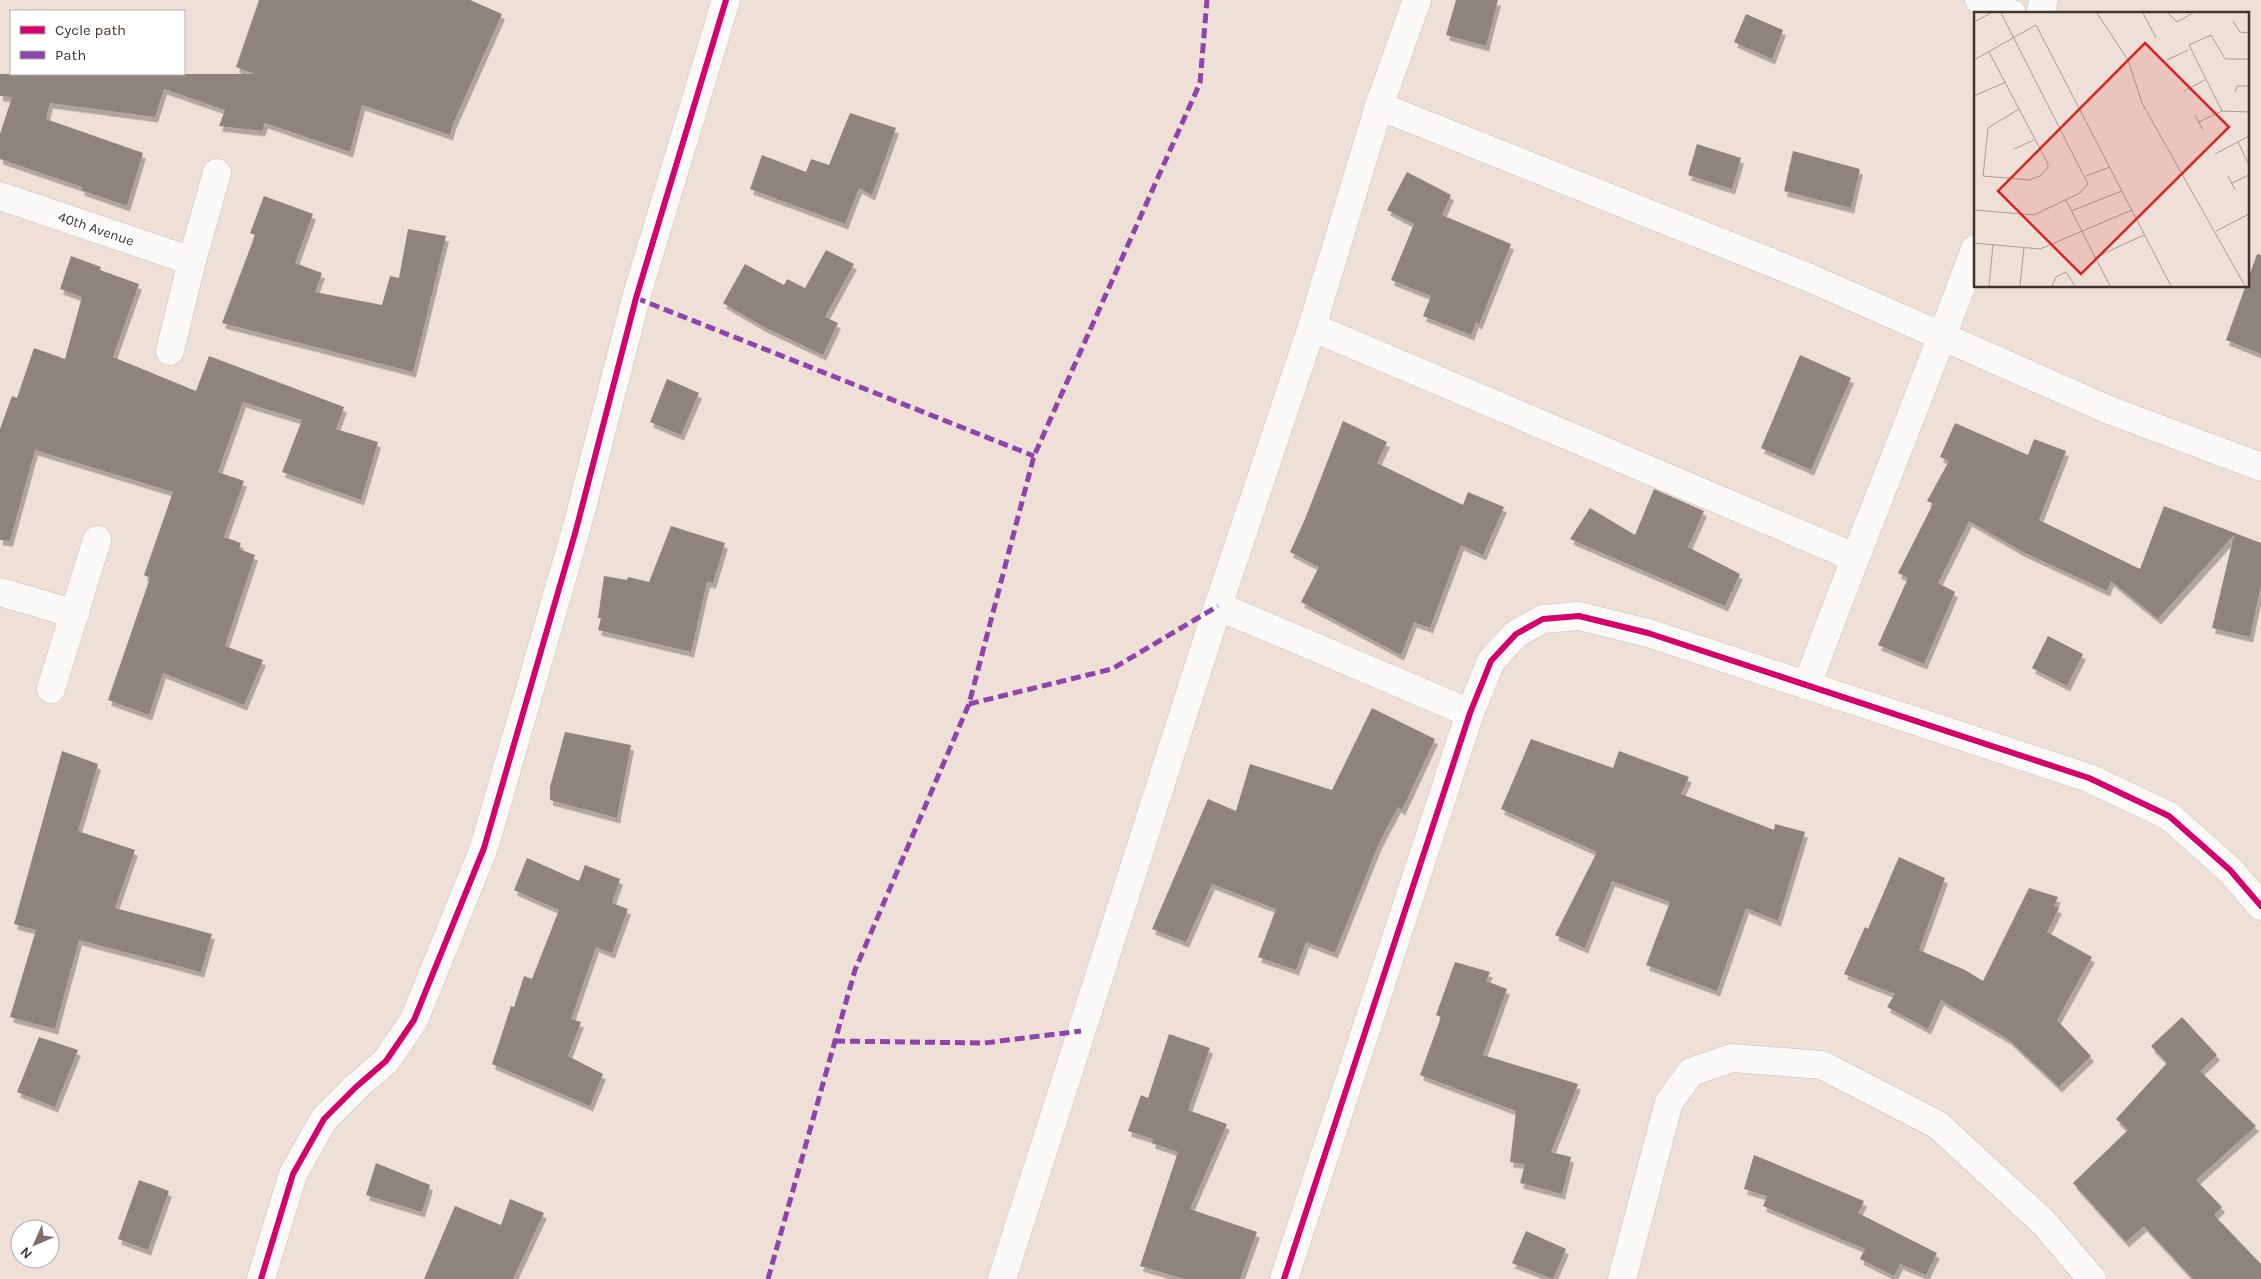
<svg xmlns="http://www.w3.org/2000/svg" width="2261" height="1279" font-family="Karla,sans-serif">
  <defs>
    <filter id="shadow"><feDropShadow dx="3" dy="5.5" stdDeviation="0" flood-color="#0004"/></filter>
  </defs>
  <rect width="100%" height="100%" fill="#eee0d7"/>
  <g fill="#8e847d" filter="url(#shadow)">
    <polygon points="259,0 470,0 502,14 453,124 450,135 362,105 350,152 265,123 262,131 219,126 225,110 164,89 155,117 50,103 46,119 143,153 127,206 81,190 82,187 0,159 0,134 12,97 0,96 0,74 255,74 236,67"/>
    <polygon points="1456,0 1498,0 1486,46 1446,35"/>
    <polygon points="1746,14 1783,30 1772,59 1734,42"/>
    <polygon points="850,113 896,128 872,195 859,188 845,224 750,189 762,155 806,172 811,159 829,165"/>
    <polygon points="1697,144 1741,158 1732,189 1688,175"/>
    <polygon points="1793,151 1860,169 1851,208 1784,191"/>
    <polygon points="1407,172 1451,195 1442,215 1511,244 1479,324 1476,322 1471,335 1423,316 1431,296 1391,280 1414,224 1387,210"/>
    <polygon points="264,196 313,214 295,263 322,273 315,292 382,305 390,276 399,278 408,229 446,236 413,372 222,323 255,235 250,233"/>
    <polygon points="826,250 854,264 825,317 838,323 823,355 764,327 723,303 745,264 784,285 787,279 805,288"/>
    <polygon points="2257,254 2261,255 2261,354 2226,340"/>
    <polygon points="71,256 101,267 100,270 139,284 113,357 196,391 209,356 344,407 336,429 378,442 361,500 282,472 302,420 243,402 218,472 244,481 224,537 241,543 239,549 255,555 225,646 263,660 244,705 163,673 149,715 108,700 150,578 144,575 173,492 35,450 10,541 0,540 0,429 12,396 17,398 34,348 65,359 82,297 60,289"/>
    <polygon points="1800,355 1851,378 1811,470 1761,448"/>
    <polygon points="667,379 699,393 681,435 650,422"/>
    <polygon points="1343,421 1387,442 1377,463 1463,505 1468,492 1504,507 1483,555 1461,545 1430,628 1414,622 1401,655 1301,602 1319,567 1290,552 1305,519"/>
    <polygon points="1955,423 2028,455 2034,439 2066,451 2039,520 2140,569 2164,506 2261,543 2261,585 2250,637 2212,628 2234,535 2158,619 2111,581 2107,591 2023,552 1969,521 1938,583 1955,592 1924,664 1878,645 1908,578 1898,573 1933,504 1927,501 1949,461 1940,457"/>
    <polygon points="1654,489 1704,511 1688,547 1740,574 1725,606 1570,539 1590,508 1635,535"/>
    <polygon points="671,526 725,543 713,583 707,582 691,652 598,630 601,618 598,618 604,576 627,580 628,577 649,582"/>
    <polygon points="2048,636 2083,654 2067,686 2032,668"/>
    <polygon points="1372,708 1435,739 1402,810 1398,807 1379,843 1335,953 1306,942 1296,970 1258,957 1276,909 1212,884 1186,942 1152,929 1208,799 1236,811 1250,764 1332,790"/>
    <polygon points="565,732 631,745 617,818 550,800 550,787"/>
    <polygon points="1531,739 1613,768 1619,751 1689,777 1681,794 1774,830 1775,824 1805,832 1778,921 1746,908 1717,991 1646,965 1670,902 1612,881 1585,948 1555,935 1597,852 1501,809"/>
    <polygon points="62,751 98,764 78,831 135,850 115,908 212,934 201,972 79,940 55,1029 10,1017 36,930 14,924"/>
    <polygon points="1899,857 1945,878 1919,950 1965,970 1983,981 2029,888 2058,897 2054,906 2059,908 2047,932 2092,957 2057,1020 2091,1056 2059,1087 2008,1039 1941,1000 1928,1029 1887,1007 1895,994 1844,974 1865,927 1868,929"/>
    <polygon points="527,858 579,881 585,865 620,879 612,903 628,909 612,953 596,947 571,1019 581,1022 568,1056 603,1074 590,1106 492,1064 511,1006 514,1007 524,976 532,979 559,910 514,890"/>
    <polygon points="1455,962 1490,972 1486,981 1507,989 1483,1055 1578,1084 1551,1152 1571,1157 1562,1194 1520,1183 1525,1164 1510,1162 1516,1111 1420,1075 1441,1017 1436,1015"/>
    <polygon points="2182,1017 2217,1055 2200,1071 2256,1126 2196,1180 2222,1207 2214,1215 2261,1264 2261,1279 2193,1279 2144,1226 2126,1242 2073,1183 2128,1130 2116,1119 2167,1063 2151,1046"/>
    <polygon points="1169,1034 1210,1048 1188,1110 1227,1124 1190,1209 1257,1232 1240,1279 1184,1279 1140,1266 1178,1152 1152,1143 1153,1139 1128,1131 1141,1095 1148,1098"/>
    <polygon points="39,1037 78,1050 55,1107 17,1092"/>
    <polygon points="1754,1155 1864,1201 1858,1213 1937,1253 1926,1275 1900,1264 1894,1276 1860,1259 1865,1249 1763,1206 1767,1196 1744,1189"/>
    <polygon points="376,1163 430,1185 422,1212 366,1195"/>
    <polygon points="139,1180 169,1191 148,1250 118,1239"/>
    <polygon points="510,1199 544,1213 513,1279 424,1279 455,1206 501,1225"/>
    <polygon points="1526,1231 1566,1249 1553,1279 1512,1263"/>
  </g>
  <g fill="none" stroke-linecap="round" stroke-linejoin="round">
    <g stroke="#c8bdb6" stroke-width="29">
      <g id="minor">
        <polyline points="1979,0 2012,14"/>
        <polyline points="2040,14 2044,0"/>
        <polyline points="1379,106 1810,278 2109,410 2261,467"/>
        <polyline points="0,196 192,261"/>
        <polyline points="1312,327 1854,557"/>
        <polyline points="170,351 192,261 217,173"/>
        <polyline points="0,592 75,614"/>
        <polyline points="1218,606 1470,713"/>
        <path d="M1807,685c54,-146 114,-290 168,-436"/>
        <polyline points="51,689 97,540"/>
        <polyline points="261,1279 293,1174 324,1119 356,1087 386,1061 414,1020 484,848 576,530 636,298 726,0"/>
        <polyline points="1002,1279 1218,606 1312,327 1379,106 1417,0"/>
        <polyline points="1284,1279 1470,713 1491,661 1516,634 1543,619 1579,616 1648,633 2089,778 2169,816 2230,870 2261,906"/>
        <polyline points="1622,1279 1669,1102 1691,1072 1732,1058 1822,1065 1938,1125 2044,1223 2092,1279"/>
      </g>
    </g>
    <use href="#minor" stroke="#fcfaf9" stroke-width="28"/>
    <g stroke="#8e44ad" stroke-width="5" stroke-dasharray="10 5" stroke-linecap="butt">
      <polyline points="636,298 1034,456"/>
      <polyline points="969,704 1112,669 1218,606"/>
      <polyline points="835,1041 984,1043 1081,1031"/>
      <polyline points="768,1279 855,970 969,704 1034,456 1200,83 1207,0"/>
    </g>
    <g stroke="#fff" stroke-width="9">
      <g id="cycleway">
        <polyline points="261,1279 293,1174 324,1119 356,1087 386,1061 414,1020 484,848 576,530 636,298 726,0"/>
        <polyline points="1284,1279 1470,713 1491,661 1516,634 1543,619 1579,616 1648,633 2089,778 2169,816 2230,870 2261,906"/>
      </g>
    </g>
    <use href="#cycleway" stroke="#d6006c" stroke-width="6"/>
  </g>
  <g text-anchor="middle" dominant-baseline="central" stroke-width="5" stroke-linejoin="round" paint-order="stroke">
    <g font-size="14" fill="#3f342e" stroke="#fff">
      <text transform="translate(96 229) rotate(19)">40th Avenue</text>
    </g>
  </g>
  <g transform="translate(1974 12)">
    <rect width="275" height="275" fill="#eee0d7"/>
    <path fill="none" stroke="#a89b93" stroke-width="1" d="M123,1l31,47 14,43 103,183M169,1l13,25M194,1l9,9 16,-9M259,9l7,11 9,1M0,10l17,-9M15,40l59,112v3l-8,9 -11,4 -46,-4 5,-48 31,-19M275,47h-24l-14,-24 -22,10 33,66 27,1M0,48l62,-35 135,261M193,48l21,-10M210,79l21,-11M261,80l2,-6h12M0,84l32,-14M221,103l8,15M225,110l23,-11M264,130l11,23M40,137l20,-9M241,142l34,-18M112,164l24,-9M254,164l7,14M258,171l17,-8M92,188l44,86M0,198l60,5 46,-22 8,-9 -87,-171M97,199l51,-20M242,219l33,-17M0,231l66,6 92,-39M120,246l50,-23M15,274l4,-42M46,274l4,-39M78,274l4,-9 10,-5 9,14"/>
    <path fill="#d62828" fill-opacity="0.15" stroke="#d62828" stroke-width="2.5" d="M171,31l84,84 -148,147 -83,-83z"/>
    <rect width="275" height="275" fill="none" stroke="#3f342e" stroke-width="2.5"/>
  </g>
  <rect x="10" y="10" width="175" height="65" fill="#ffffff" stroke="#b2aeab"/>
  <rect x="20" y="26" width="25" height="8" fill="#d6006c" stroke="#b2aeab"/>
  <text x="55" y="35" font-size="15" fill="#3f342e">Cycle path</text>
  <rect x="20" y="51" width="25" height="8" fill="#8e44ad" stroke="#b2aeab"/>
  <text x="55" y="60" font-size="15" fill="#3f342e">Path</text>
  <g transform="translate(35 1244) rotate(225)"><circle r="24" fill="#ffffff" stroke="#b2aeab"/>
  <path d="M0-4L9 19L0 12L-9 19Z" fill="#7c7069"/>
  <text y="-8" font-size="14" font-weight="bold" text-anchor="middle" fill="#3f342e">N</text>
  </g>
</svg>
